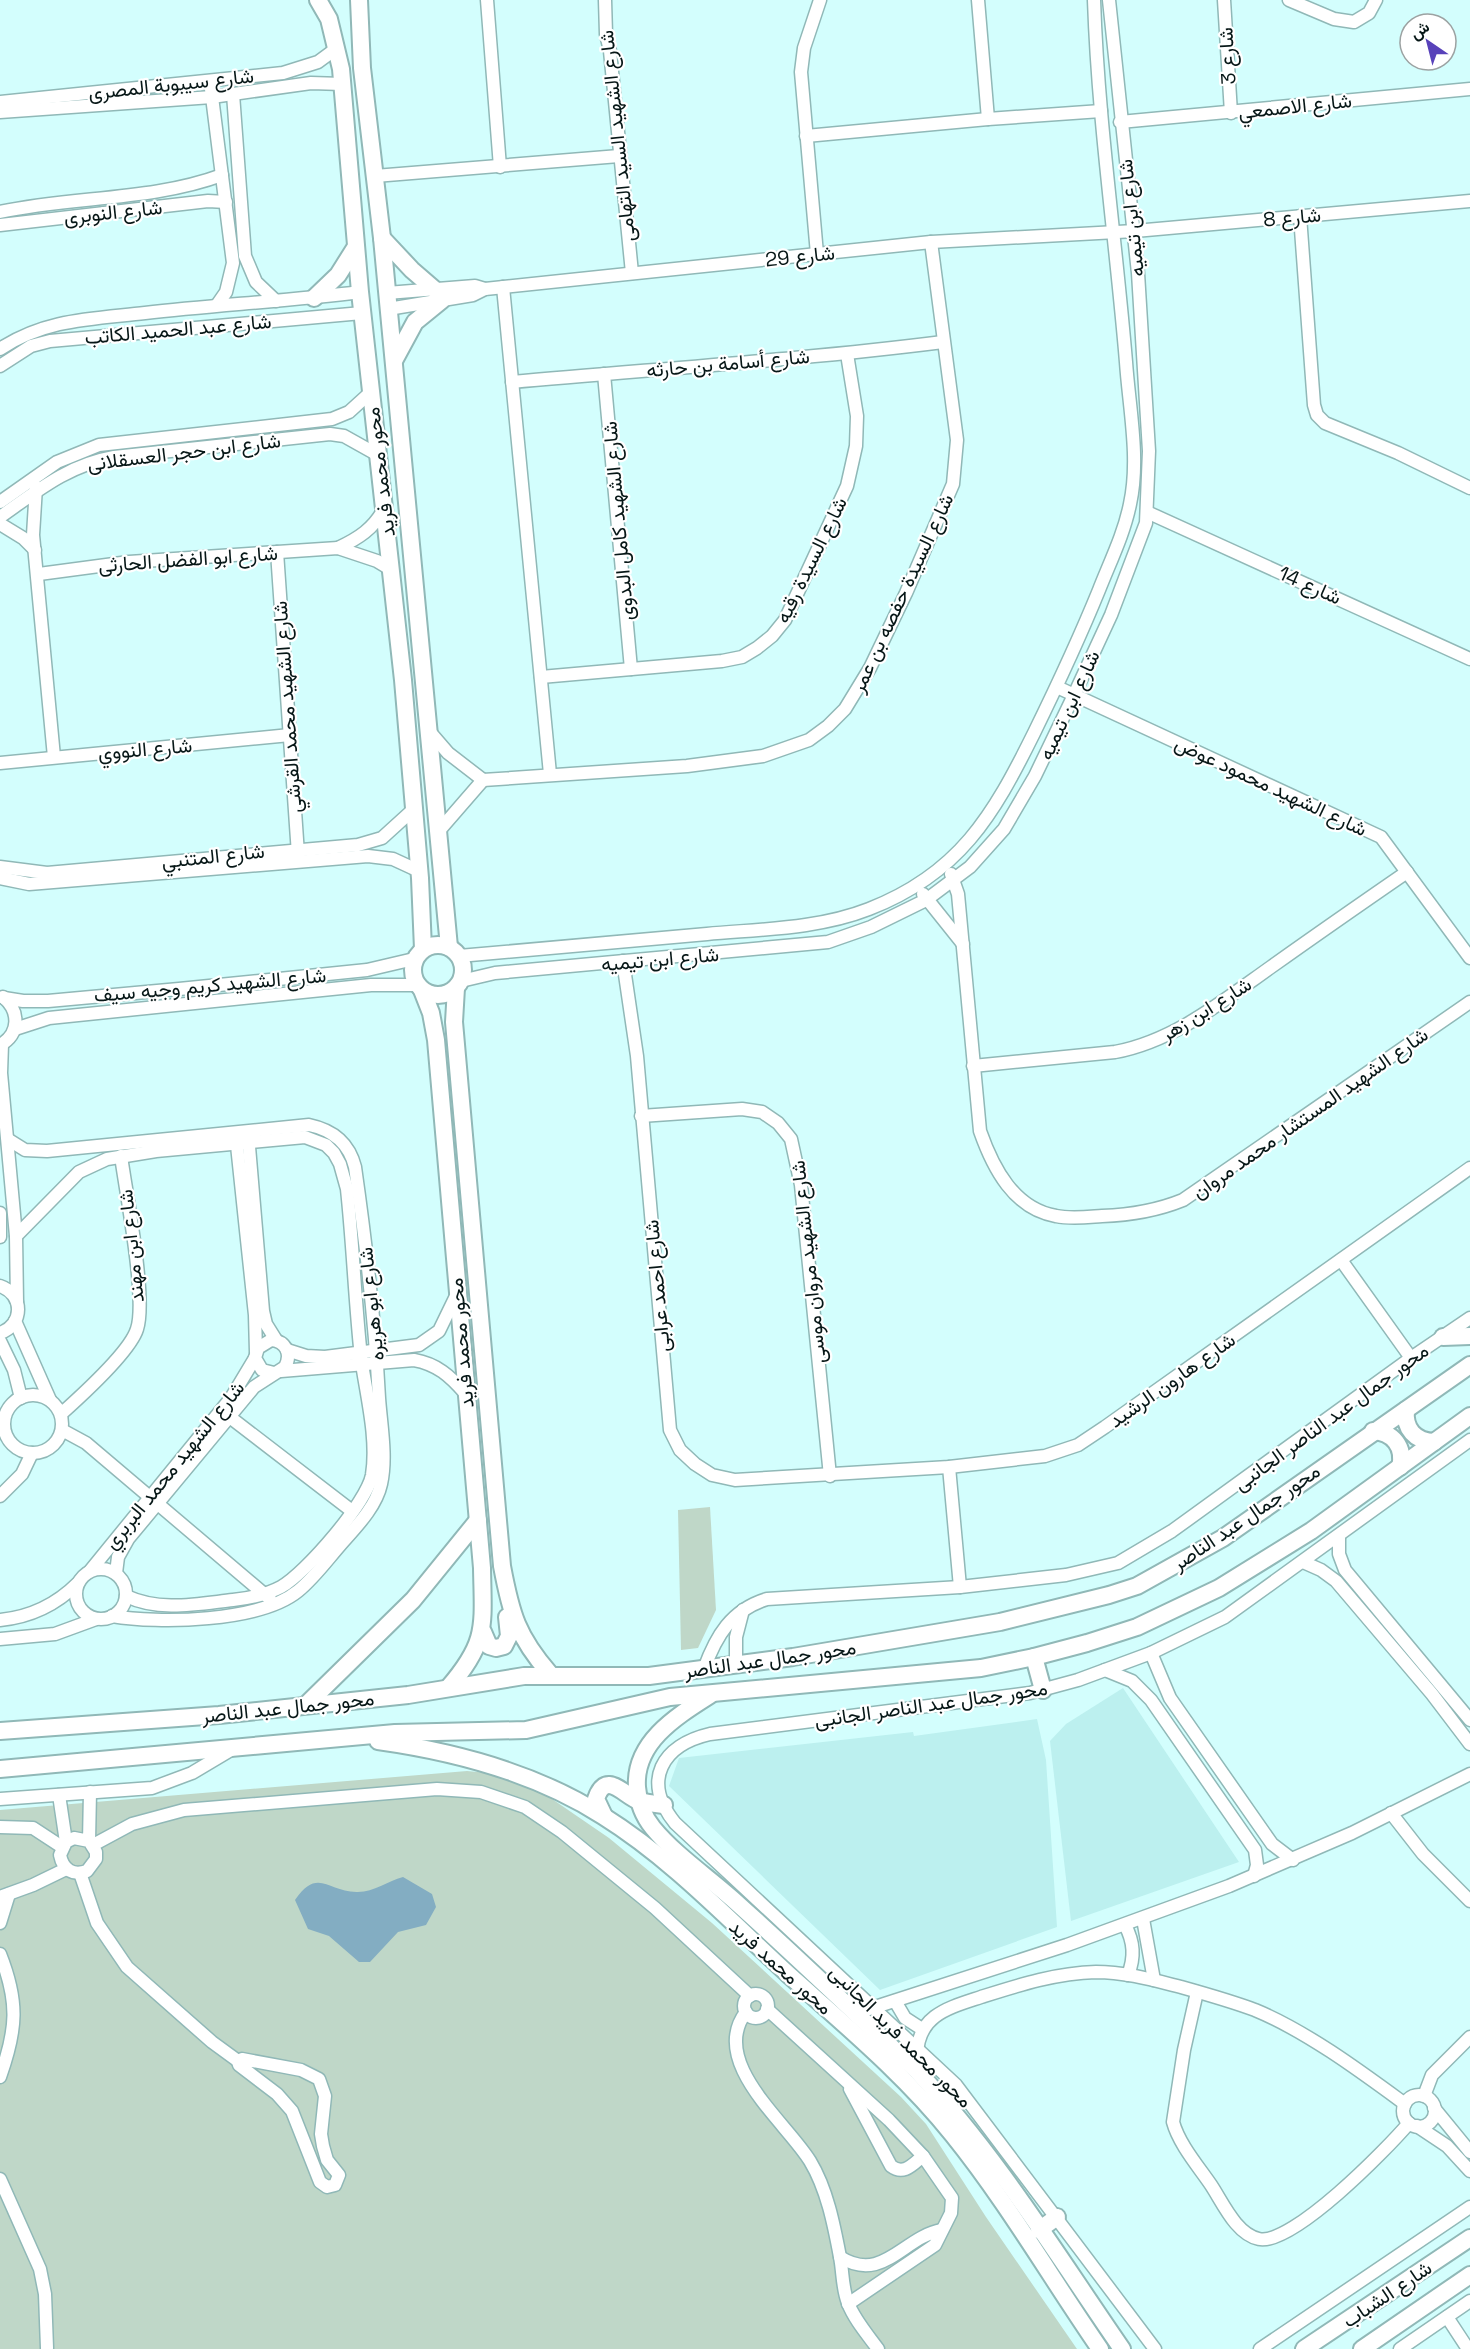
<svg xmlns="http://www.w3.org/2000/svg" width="1470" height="2349" font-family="'Space Grotesk',Vazirmatn,sans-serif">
  <rect width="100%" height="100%" fill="#d3fefd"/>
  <g fill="#bcf0ef">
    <polygon points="1123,1688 1239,1862 1071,1921 1050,1741 1066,1724"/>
    <polygon points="1037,1719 1046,1760 1057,1927 880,1990 669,1786 679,1758 913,1732 914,1736"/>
  </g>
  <g fill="#bfd7c8">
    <polygon points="710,1507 716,1610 698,1648 681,1650 678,1510"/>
    <polygon points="467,1771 498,1774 536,1788 609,1838 712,1923 901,2097 926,2124 986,2217 1077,2349 0,2349 0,1810"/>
  </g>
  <path fill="#83adc2" d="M403,1877l29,17 4,13 -10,18 -28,7 -28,30h-11l-30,-26 -21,-7 -13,-29c23,-34 34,-7 63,-8 16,0 30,-11 45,-15z"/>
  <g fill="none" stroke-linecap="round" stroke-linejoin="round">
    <g stroke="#90b8b7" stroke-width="15">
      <g id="minor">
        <polyline points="487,0 500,167"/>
        <polyline points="605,0 606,34 610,51 632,273"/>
        <polyline points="978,0 988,119"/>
        <polyline points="1224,0 1231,113"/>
        <polyline points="1289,0 1334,19 1354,22 1369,13 1376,0"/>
        <polyline points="211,89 233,263 226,292 217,305"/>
        <polyline points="233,94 245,256 256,282 276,301"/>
        <polyline points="0,102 283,73 318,62 337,48"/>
        <polyline points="0,112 212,97 311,83 342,84"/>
        <polyline points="1120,122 1470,89"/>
        <polyline points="806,136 988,119 1101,111"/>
        <polyline points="375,176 619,156"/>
        <path d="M0,212c73,-16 152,-11 222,-37"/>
        <polyline points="1300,216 1314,405 1317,415 1325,423 1398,453 1470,488"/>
        <polyline points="0,225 208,201 226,202"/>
        <polyline points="817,254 801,72 804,48 820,0"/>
        <polyline points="503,287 550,774"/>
        <polyline points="387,293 475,286 485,289"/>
        <polyline points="388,309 473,295 485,289 931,242 1135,231 1470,201"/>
        <path d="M0,349c45,-30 92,-30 145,-36 71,-8 143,-12 215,-21"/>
        <polyline points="0,366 31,346 50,341 362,313"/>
        <polyline points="604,374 631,669"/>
        <path d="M512,382c144,-13 288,-22 431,-40"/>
        <polyline points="36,487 33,535 54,757"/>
        <polyline points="0,502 57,462 99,445 332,419 349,412 371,392"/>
        <polyline points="1149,513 1470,659"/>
        <path d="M0,517c37,-26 68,-52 114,-60l216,-23 14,2 34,19"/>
        <polyline points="0,524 23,538 35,550"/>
        <path d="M338,548c21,-10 35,-19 46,-39"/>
        <polyline points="277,552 298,854"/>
        <polyline points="39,574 129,562 338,548 377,561 392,570"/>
        <polyline points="541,677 722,661 742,657 757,648 772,636 785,620 847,486 856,446 857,416 847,354"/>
        <polyline points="1057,687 1381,837 1470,958"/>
        <polyline points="429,731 448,753 483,780"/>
        <polyline points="0,763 290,735"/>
        <polyline points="483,780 687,766 763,756 809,740 828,726 845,709 870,668 906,593 953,484 957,440 931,242"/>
        <polyline points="437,833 483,780"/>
        <polyline points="0,867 47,873 358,845 382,838 415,808"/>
        <path d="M951,874l7,20 22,237c13,37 34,78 76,85 15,3 31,1 46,0 29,-1 54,-5 81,-16l287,-198"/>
        <polyline points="0,878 29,884 368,856 393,859 419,871"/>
        <polyline points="923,894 963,944"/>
        <path d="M459,956c83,-7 166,-14 248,-22 54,-5 111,-5 162,-25 90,-35 124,-93 165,-176 23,-47 45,-94 65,-143 11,-28 25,-56 31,-86 10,-45 -1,-97 -4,-142 -10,-121 -28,-241 -32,-362"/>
        <polyline points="623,961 637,1056 670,1430 680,1450 695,1464 712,1475 735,1480 949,1467 1045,1456 1078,1445 1105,1427 1470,1168"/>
        <polyline points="461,981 495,973 828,942 871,927 926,900 970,867 1004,829 1035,776 1074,695 1111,615 1146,523 1149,451 1138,273 1109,0"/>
        <polyline points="4,998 23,1001 48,1001 179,989 367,970 414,959"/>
        <polyline points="15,1029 49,1018 371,985 417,985"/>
        <polyline points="2,1044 1,1073 16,1236 17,1302"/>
        <path d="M0,1045c20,-11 20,-34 3,-48"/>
        <path d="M973,1066l142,-14c59,-11 108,-51 156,-85 45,-32 91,-64 136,-95"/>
        <polyline points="641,1116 742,1109 762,1112 778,1123 791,1139 801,1185 830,1476"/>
        <polyline points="248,1135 263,1311 266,1324 276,1340"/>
        <polyline points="236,1136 255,1315 256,1352"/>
        <path d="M9,1140l16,10 22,1 262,-26c24,5 40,18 46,42 11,77 20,154 24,231 2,28 8,59 2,86 -5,23 -25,43 -40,60 -14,16 -27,34 -43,47 -38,31 -139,33 -186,25"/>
        <polyline points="0,1213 0,1237"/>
        <path d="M16,1236l63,-64 28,-13 49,-8 149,-14 21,8 8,8 6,11 7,25c6,56 8,113 14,168 5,37 17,81 11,118 -5,27 -66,98 -91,112 -15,8 -30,11 -48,13 -36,4 -73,12 -107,-4"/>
        <polyline points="1341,1260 1411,1358"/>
        <path d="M0,1286c24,8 24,39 0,47"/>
        <polyline points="15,1321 50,1400"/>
        <polyline points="0,1341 14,1370 21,1398"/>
        <polyline points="287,1350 306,1356 325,1357 419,1345 439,1331 456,1296"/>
        <path d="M281,1371l133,-11c23,4 36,16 51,33"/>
        <circle cx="33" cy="1424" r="29"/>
        <path d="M61,1414c19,-17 69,-62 76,-85 10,-30 -11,-136 -16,-173"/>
        <polyline points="231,1418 352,1511"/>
        <polyline points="62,1430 86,1443 270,1599"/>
        <polyline points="949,1467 960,1587"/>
        <polyline points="0,1496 22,1474 32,1453"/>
        <polyline points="1339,1536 1339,1554 1345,1570 1470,1720"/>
        <polyline points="1303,1562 1321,1570 1336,1581 1432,1694 1470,1744"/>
        <circle cx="101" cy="1594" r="25"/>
        <polyline points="90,1571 231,1398 255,1358"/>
        <path d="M116,1573l2,-16 10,-18 126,-152 31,-20c7,-13 1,-26 -14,-27l-13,8 -3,10 7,12 12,3"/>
        <path d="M0,1620c31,-3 56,-15 78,-37"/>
        <polyline points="0,1639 55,1634 96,1619"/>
        <polyline points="1151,1653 1170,1698 1272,1844 1293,1860"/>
        <polyline points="736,1665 736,1637 743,1610"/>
        <path d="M704,1669c12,-33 27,-59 63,-70l193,-12 106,-12 52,-12 54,-32 239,-173 59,-40"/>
        <polyline points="1105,1670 1132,1681 1151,1700 1255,1850 1257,1865 1254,1876"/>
        <polyline points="59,1795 66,1842"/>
        <polyline points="0,1799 152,1788 192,1773 234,1748"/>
        <polyline points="1391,1813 1423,1854 1470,1901"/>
        <polyline points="0,1827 33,1828 62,1847"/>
        <path d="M89,1841l-15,-3 -8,4 -6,13c3,15 13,21 27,16l9,-12v-7l-7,-11 1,-49"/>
        <polyline points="93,1845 132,1824 184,1810 437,1789 481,1792 525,1807 562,1832 655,1908 750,1996"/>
        <polyline points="80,1873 97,1923 127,1967 212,2042 238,2061"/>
        <polyline points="0,1897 33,1885 66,1869"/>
        <polyline points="1143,1919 1154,1980"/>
        <polyline points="0,1923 9,1894"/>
        <path d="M1125,1925c9,17 10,32 3,50"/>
        <path d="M0,1954c19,48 17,75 0,123"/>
        <path d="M1197,1992l-13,58 -11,72c6,22 25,44 38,63 12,18 25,49 48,54 33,7 128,-90 150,-116"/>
        <circle cx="756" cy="2006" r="12"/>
        <polyline points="895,2001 905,2018 922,2029"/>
        <polyline points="767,2009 889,2120 923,2156 952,2198 951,2213 935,2245 848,2304"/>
        <polyline points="869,2009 1067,1945 1229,1886 1352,1833 1470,1774"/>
        <path d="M746,2012c-38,50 41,111 64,149 17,28 24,64 30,96 3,15 2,31 8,46 6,16 19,31 30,46"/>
        <path d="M917,2055c1,-40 31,-47 64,-58 38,-12 75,-24 115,-25 29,0 57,8 85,15 25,7 50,14 74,23 51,21 105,61 150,94"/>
        <polygon points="242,2059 301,2070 319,2079 325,2096 321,2134 323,2146 327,2160 339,2175 335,2185 327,2187 320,2182 292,2111 277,2094 239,2065 238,2061"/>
        <path d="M850,2089l41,77c13,10 22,-2 32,-10"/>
        <circle cx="1419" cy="2111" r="16"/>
        <polyline points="1424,2096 1432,2075 1470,2037"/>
        <polyline points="1434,2108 1470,2152"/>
        <polyline points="1417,2126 1447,2146 1470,2171"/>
        <polyline points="0,2179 40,2269 45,2294 47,2348"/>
        <path d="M840,2257c43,27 63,-20 102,-27"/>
        <polyline points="1447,2317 1468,2349"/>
        <path d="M1155,2349l-199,-264 -281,-262c-34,-42 -13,-78 35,-89l320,-41 48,-13 73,-27 74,-36 245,-177"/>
        <polyline points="1260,2349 1470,2207"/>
        <polyline points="1400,2349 1470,2301"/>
      </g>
    </g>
    <g stroke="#90b8b7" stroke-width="20">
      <g id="major">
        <polyline points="318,0 329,19 341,69 360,292 403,680 420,878 423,949"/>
        <polyline points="359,0 362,68 382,238 449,947"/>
        <polyline points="382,238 412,270 434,289"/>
        <polyline points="314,298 338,275 355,248"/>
        <polyline points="395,359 415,322 442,300"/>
        <circle cx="438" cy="970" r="25"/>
        <path d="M456,988l-2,34 48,544c9,48 15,70 48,108"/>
        <path d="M422,990l9,23 5,27 46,528c1,58 6,74 -34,120"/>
        <polyline points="1443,1337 1470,1336"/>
        <path d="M1406,1410c-2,19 9,31 28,32"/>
        <path d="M1373,1431c20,1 32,16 27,36"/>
        <polyline points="483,1632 489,1646 496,1648 504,1646 509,1636 507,1617"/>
        <polyline points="1034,1657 1043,1690"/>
        <path d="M710,1695c-33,21 -76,47 -73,92 1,15 7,30 16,41 24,29 58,51 85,76 61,55 120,112 179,167 79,84 140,184 205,278"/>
        <polyline points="306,1705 413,1600 478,1520"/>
        <polyline points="0,1731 219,1715 408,1695 524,1676 649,1676 793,1657 1000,1622 1109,1595 1137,1586 1223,1538 1470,1365"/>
        <path d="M378,1741c79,11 158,32 225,75 69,43 127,105 186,159 57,51 116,100 164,160 54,67 98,143 147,214"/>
        <polyline points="0,1769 395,1733 526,1730 670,1697 981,1668 1034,1657 1087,1643 1137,1627 1219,1588 1311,1531 1470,1416"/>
        <path d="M604,1816l-8,-17c10,-30 28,-3 43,2 8,2 17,3 25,4"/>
        <polyline points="1039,2230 1057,2217"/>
        <polyline points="1304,2349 1470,2238"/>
        <polyline points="1362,2349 1470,2275"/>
      </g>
    </g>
    <use href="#minor" stroke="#fff" stroke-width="12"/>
    <use href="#major" stroke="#fff" stroke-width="16"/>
  </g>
  <g text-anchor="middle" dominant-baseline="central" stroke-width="4.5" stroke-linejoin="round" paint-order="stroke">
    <g font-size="20" fill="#071717" stroke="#fff">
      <text transform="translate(1227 56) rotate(-93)">شارع 3</text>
      <text transform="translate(171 84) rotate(-6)">شارع سيبوبة المصرى</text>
      <text transform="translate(1295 106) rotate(-6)">شارع الاصمعي</text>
      <text transform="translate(617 136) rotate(-96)">شارع الشهيد السيد التهامى</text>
      <text transform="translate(113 212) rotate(-6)">شارع النوبرى</text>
      <text transform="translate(1292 217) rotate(-5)">شارع 8</text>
      <text transform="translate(1131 218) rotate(-96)">شارع ابن تيميه</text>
      <text transform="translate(800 256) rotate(-6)">شارع 29</text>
      <text transform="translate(178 329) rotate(-5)">شارع عبد الحميد الكاتب</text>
      <text transform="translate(728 363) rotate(-5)">شارع أسامة بن حارثه</text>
      <text transform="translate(184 452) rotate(-7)">شارع ابن حجر العسقلانى</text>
      <text transform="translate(380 472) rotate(-97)">محور محمد فريد</text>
      <text transform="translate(618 521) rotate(-95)">شارع الشهيد كامل البدوى</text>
      <text transform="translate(188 559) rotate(-4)">شارع ابو الفضل الحارثى</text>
      <text transform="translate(811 560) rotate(-64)">شارع السيدة رقيه</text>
      <text transform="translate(1310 585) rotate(24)">شارع 14</text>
      <text transform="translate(902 593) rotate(-65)">شارع السيدة حفصه بن عمر</text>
      <text transform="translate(1069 705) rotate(-65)">شارع ابن تيميه</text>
      <text transform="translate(287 707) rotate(-94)">شارع الشهيد محمد القرشي</text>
      <text transform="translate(145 749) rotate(-5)">شارع النووي</text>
      <text transform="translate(1271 786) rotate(25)">شارع الشهيد محمود عوض</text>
      <text transform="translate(213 856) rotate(-6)">شارع المتنبي</text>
      <text transform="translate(660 959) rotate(-5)">شارع ابن تيميه</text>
      <text transform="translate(210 985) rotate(-5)">شارع الشهيد كريم وجيه سيف</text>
      <text transform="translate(1206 1009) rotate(-32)">شارع ابن زهر</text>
      <text transform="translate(1310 1113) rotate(-35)">شارع الشهيد المستشار محمد مروان</text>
      <text transform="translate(131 1246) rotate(-96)">شارع ابن مهند</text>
      <text transform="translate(808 1262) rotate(-96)">شارع الشهيد مروان موسى</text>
      <text transform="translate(657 1286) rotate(-95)">شارع احمد عرابى</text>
      <text transform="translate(371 1304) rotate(-96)">شارع ابو هريره</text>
      <text transform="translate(461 1343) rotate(-95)">محور محمد فريد</text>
      <text transform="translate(1172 1380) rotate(-35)">شارع هارون الرشيد</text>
      <text transform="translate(1331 1417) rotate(-36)">محور جمال عبد الناصر الجانبى</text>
      <text transform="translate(174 1465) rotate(-51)">شارع الشهيد محمد البربري</text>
      <text transform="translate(1246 1517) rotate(-34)">محور جمال عبد الناصر</text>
      <text transform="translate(770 1659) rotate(-8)">محور جمال عبد الناصر</text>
      <text transform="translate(931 1704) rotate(-8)">محور جمال عبد الناصر الجانبى</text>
      <text transform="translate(288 1707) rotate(-6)">محور جمال عبد الناصر</text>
      <text transform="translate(781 1967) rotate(42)">محور محمد فريد</text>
      <text transform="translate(901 2036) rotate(45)">محور محمد فريد الجانبى</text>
      <text transform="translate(1387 2294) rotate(-34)">شارع الشباب</text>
    </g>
  </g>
  <g transform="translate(1428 42) rotate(325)"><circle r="28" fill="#ffffff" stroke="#9ca2a2" stroke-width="1.5"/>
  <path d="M0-4.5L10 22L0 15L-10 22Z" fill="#5842ba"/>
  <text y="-9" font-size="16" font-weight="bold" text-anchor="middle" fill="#071717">ش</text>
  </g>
</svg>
